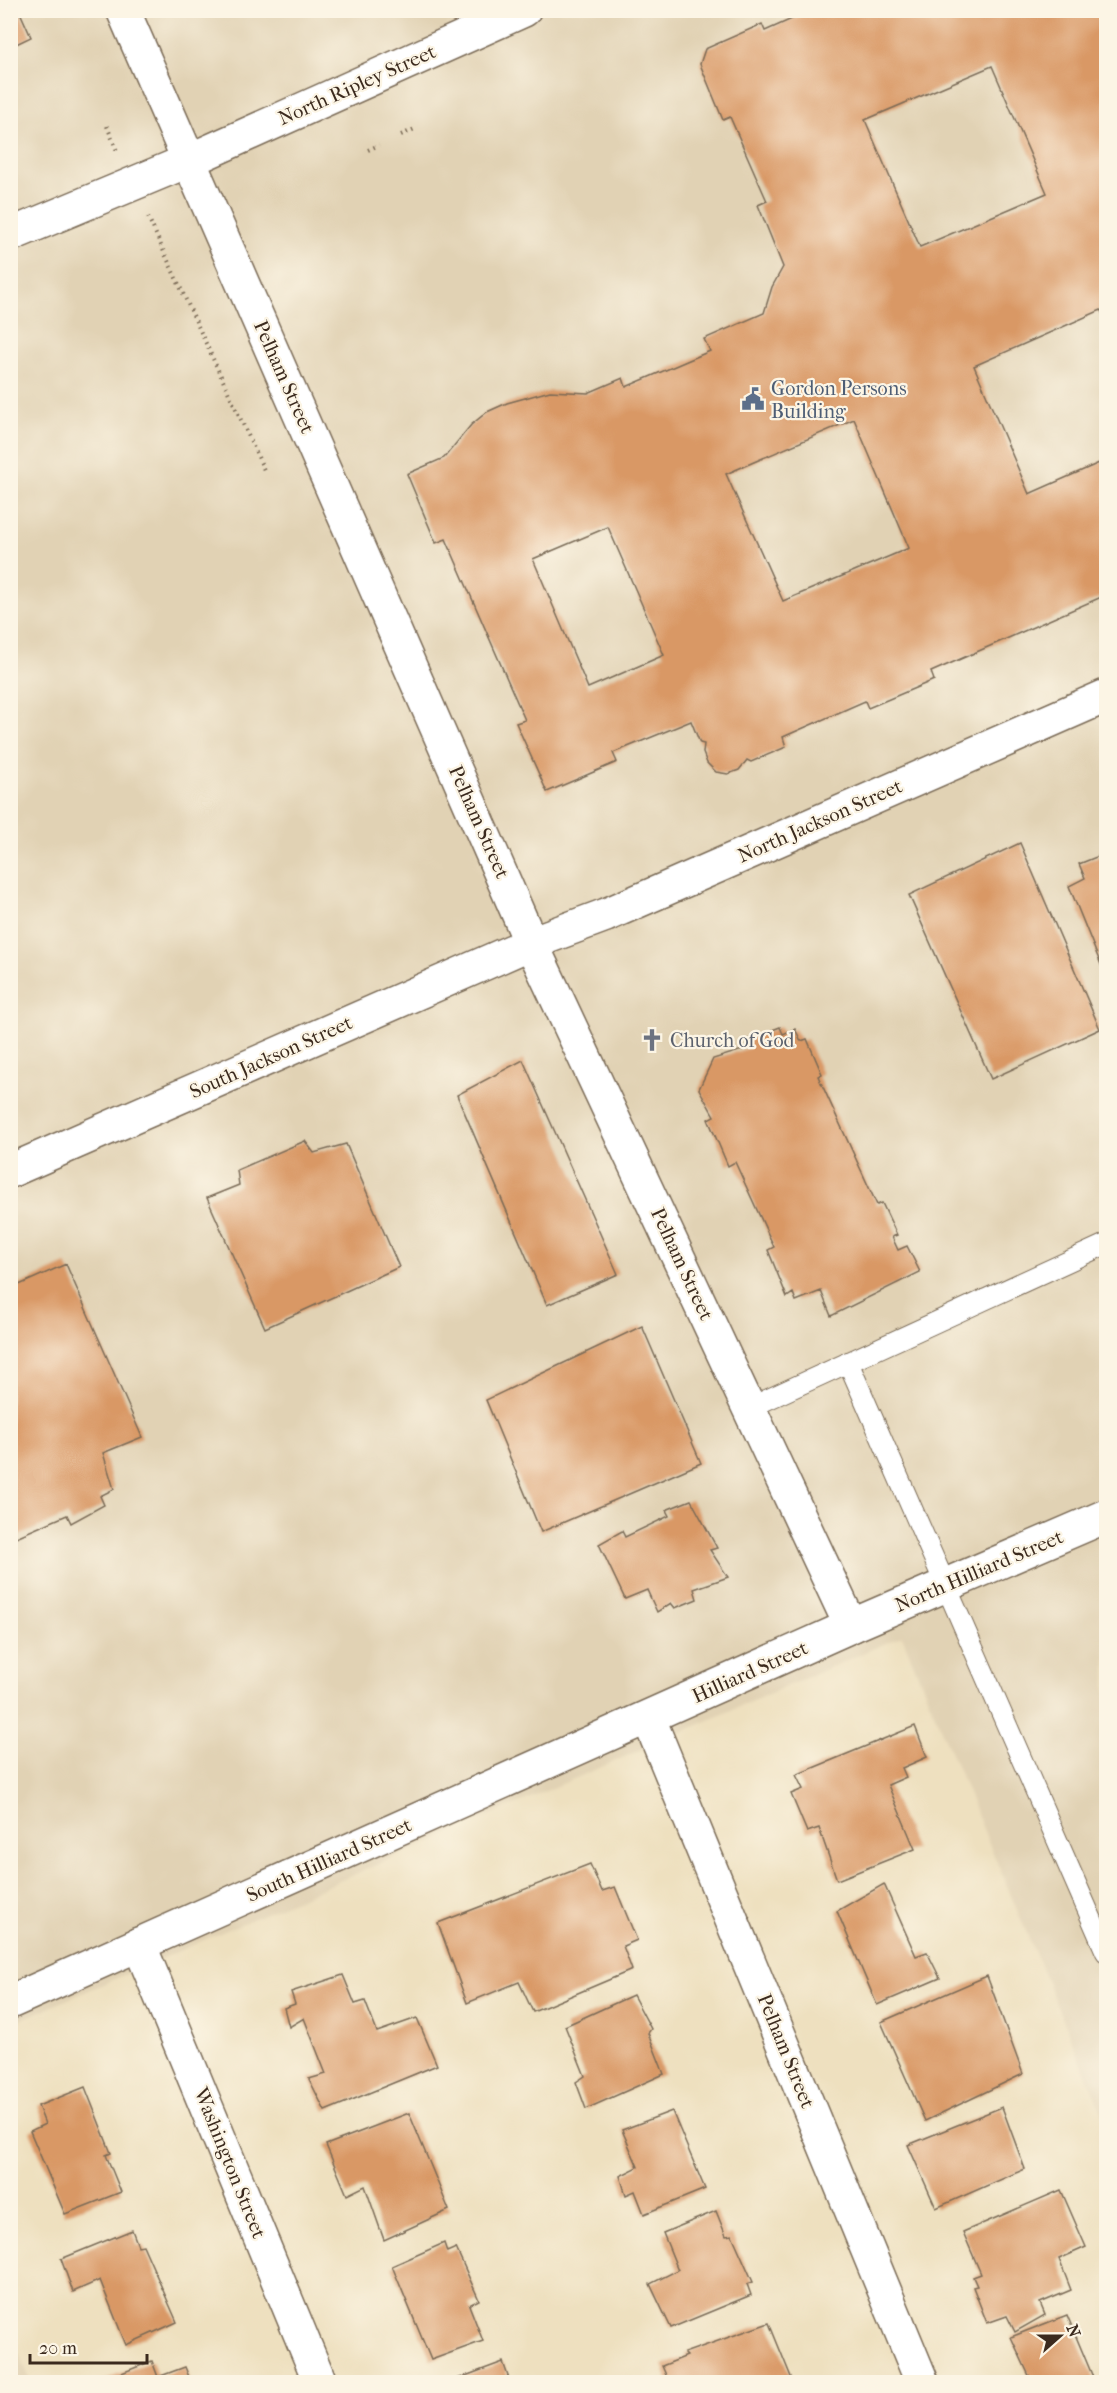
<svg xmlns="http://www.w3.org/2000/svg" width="1117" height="2393" font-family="'IM FELL French Canon',serif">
  <rect width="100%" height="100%" fill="#fcf5e5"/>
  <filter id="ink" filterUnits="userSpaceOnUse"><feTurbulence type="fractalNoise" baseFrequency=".0167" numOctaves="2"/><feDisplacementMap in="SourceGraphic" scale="12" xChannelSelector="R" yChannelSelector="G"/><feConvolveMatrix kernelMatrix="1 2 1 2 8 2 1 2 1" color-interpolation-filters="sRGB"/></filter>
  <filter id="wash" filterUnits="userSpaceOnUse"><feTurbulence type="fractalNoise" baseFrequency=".008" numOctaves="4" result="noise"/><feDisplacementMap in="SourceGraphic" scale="24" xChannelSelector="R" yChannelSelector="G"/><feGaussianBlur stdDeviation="1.35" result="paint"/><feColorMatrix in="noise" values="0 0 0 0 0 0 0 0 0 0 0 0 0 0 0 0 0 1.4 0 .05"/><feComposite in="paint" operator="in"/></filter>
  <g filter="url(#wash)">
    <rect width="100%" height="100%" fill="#eee0bf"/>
    <g fill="#e1d2b4">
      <polygon points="11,11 1106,11 1106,2122 902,1636 11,2024"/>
      <polygon points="10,2334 11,2334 31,2382 11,2382"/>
    </g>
    <g id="blocks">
      <g fill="#d99865" fill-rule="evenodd">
        <polygon points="10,10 19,10 31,37 10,47"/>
        <path d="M812,10h289l5,13v300l-5,-13 -127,56 55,128 77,-34v135l-175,77 3,8 -66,28 -3,-7 -82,36 3,10 -35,15 -4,-2 -8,10 -11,4 -12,-2 -9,-9 -4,-10 1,-9 -4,-1 -9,-22 -78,32 4,9 -70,30 -31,-69 9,-3 -79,-181 -10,4 -29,-69 37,-16 27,-33 16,-13 20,-9 43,-12 38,2 35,-15 3,9 84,-36 -6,-12 60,-26 8,-26 11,-20 -25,-62 9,-4 -37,-84 -7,3 -23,-56 5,-15 57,-25 3,7zM992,66l55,127 -127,54 -55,-127zM854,419l55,129 -126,53 -57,-127zM608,527l56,128 -76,33 -55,-129z"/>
        <polygon points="1020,843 1100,1029 991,1079 909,895"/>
        <polygon points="1106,853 1106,977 1069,886 1085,878 1079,864"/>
        <polygon points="780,1027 783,1034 795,1029 801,1041 807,1039 822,1074 818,1076 877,1205 882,1203 897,1235 892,1237 898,1250 907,1246 920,1272 831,1316 821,1291 796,1301 793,1293 787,1297 768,1250 774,1247 735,1162 728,1166 708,1119 714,1116 699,1089 713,1059 749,1048 747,1040"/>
        <polygon points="523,1060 618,1274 547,1305 457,1095"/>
        <polygon points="305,1141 314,1153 346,1144 399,1267 265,1328 207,1198 239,1185 237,1170"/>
        <polygon points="66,1264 142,1437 103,1453 114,1489 100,1496 104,1505 71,1523 67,1515 14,1538 10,1528 10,1289"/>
        <polygon points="642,1326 701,1463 541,1532 486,1400"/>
        <polygon points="691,1500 717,1548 710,1550 728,1577 694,1589 697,1599 675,1608 671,1603 657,1612 647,1590 625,1599 599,1544 622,1531 625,1537 669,1516 666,1510"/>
        <polygon points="915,1726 927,1757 902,1768 906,1777 888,1785 915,1849 837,1880 819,1828 807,1832 791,1794 803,1789 796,1775"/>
        <polygon points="590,1864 602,1891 615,1887 637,1940 623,1946 632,1970 533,2012 519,1982 467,2003 438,1923"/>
        <polygon points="884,1884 916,1956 927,1952 940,1978 877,2005 837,1911"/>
        <polygon points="343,1975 355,2004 365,2001 377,2032 417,2018 437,2065 325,2111 309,2079 326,2074 304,2018 289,2027 284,2008 295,2004 291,1992"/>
        <polygon points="987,1976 1023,2074 925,2121 881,2022"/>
        <polygon points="633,1995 651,2029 648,2033 664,2074 586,2109 576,2082 585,2076 565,2026"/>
        <polygon points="85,2087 111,2153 106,2155 121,2192 65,2214 30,2131 45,2124 38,2106"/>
        <polygon points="1002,2107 1025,2169 936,2208 908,2145"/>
        <polygon points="672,2111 705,2189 644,2214 635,2191 626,2195 620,2176 638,2167 622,2130"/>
        <polygon points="409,2113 449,2210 384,2240 365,2186 347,2195 326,2145"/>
        <polygon points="1061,2190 1086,2247 1059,2259 1071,2290 1040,2303 1045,2315 1015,2332 1007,2316 987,2323 973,2287 977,2286 973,2277 981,2274 963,2232"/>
        <polygon points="716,2211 726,2236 732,2235 753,2282 747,2284 751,2295 671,2328 650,2284 678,2270 663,2233"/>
        <polygon points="132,2230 138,2246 143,2245 177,2322 126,2345 100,2280 73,2292 61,2259"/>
        <polygon points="444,2243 447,2252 456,2248 479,2300 469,2305 483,2341 431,2360 392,2266"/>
        <polygon points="1067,2315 1095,2382 1032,2382 1011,2337"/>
        <polygon points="769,2323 793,2382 669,2382 662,2366 687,2356 684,2353"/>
        <polygon points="152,2361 158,2377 185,2367 191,2382 99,2382"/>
        <polygon points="503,2362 510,2382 449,2382"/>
      </g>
    </g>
  </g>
  <g filter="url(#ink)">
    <use href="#blocks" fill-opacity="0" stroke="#7a6a56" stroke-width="1.5"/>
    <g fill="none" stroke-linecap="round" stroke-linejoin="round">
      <g stroke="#7a6a56" stroke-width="22">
        <g id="service">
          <polyline points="848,1362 1106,1952"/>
          <polyline points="749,1408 1106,1244"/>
        </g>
      </g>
      <g stroke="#7a6a56" stroke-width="36">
        <g id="minor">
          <polyline points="123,10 531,943 851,1626"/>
          <polyline points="10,1171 531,943 606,915 1106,696"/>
          <polyline points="649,1719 922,2382"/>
          <polyline points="139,1944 320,2382"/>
          <polyline points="10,2002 851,1626 1106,1516"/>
        </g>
      </g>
      <g stroke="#7a6a56" stroke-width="36">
        <polyline id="tertiary" points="10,235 190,160 524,10"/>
      </g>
      <g stroke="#7a6a56" stroke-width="4" stroke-dasharray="1.5 4.5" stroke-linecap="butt">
        <polyline points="107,126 117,151"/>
        <polyline points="401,135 417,128"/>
        <polyline points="368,150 379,145"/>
        <polyline points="148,217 264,470"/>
      </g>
      <use href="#service" stroke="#fff" stroke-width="20"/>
      <use href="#minor" stroke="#fff" stroke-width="33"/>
      <use href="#tertiary" stroke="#fff" stroke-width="33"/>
    </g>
  </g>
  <defs>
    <g id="civic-bare" transform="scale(1.8)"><path d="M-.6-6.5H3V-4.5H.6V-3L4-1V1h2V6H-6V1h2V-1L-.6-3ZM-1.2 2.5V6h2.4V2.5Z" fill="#5c6f8a" stroke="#fcf5e5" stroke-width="2.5" paint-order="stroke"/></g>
    <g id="church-bare" transform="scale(1.8)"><path d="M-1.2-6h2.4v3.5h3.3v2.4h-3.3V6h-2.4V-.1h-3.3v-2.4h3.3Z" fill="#6b7280" stroke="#fcf5e5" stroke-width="2.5" paint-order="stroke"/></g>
  </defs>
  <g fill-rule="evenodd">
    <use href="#civic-bare" x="753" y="399"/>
    <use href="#church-bare" x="652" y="1040"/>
  </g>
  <g text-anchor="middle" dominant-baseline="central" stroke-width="4.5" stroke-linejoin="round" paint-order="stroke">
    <g font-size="20" fill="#3b2a1e" stroke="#fcf5e5">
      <text transform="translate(357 85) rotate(-24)">North Ripley Street</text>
      <text transform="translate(284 377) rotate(66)">Pelham Street</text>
      <text transform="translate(820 821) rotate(-24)">North Jackson Street</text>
      <text transform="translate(479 822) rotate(66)">Pelham Street</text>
      <text transform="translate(271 1057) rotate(-24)">South Jackson Street</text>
      <text transform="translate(682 1264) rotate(65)">Pelham Street</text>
      <text transform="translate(979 1571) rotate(-23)">North Hilliard Street</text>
      <text transform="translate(750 1672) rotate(-24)">Hilliard Street</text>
      <text transform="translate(329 1860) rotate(-24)">South Hilliard Street</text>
      <text transform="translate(786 2051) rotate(68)">Pelham Street</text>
      <text transform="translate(230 2163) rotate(68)">Washington Street</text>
    </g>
    <g font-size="20" fill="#4e5e75" stroke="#fcf5e5" text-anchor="start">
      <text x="771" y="388">Gordon Persons<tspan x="771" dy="23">Building</tspan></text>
    </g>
    <g font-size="20" fill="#5b616d" stroke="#fcf5e5" text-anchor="start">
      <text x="670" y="1040">Church of God</text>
    </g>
  </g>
  <rect width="1117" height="2393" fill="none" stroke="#fcf5e5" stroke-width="36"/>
  <g transform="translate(1060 2336) rotate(69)" stroke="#fcf5e5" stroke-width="4.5" paint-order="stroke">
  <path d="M0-4.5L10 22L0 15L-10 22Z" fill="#3b2a1e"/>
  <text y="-9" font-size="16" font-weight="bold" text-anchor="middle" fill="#3b2a1e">N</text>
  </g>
  <path d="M30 2354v9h117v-9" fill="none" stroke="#3b2a1e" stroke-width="3"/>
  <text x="39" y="2354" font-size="18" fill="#3b2a1e" stroke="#fcf5e5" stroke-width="4.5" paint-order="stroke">20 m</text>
</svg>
